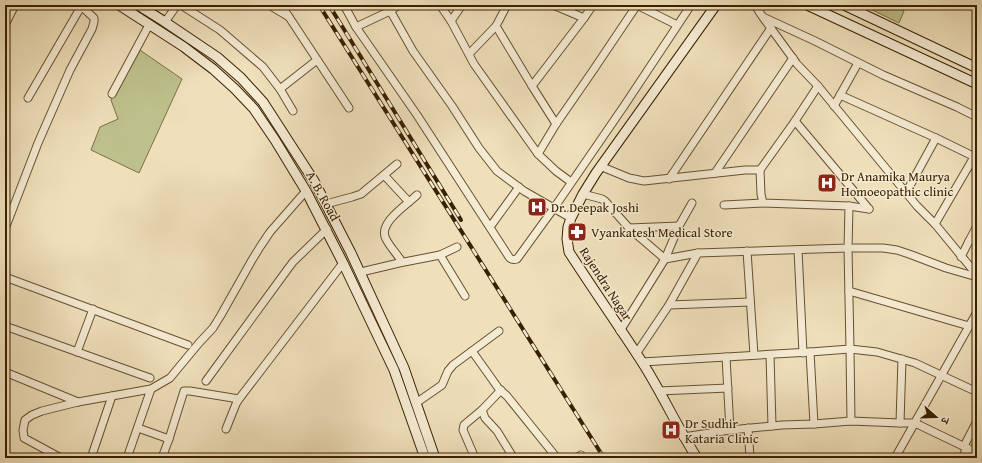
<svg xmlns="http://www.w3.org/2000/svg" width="982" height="463" font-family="'Gentium Book Plus','Noto Serif Devanagari',serif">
  <rect width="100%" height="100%" fill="#efe0bb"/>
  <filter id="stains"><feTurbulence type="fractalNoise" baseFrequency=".005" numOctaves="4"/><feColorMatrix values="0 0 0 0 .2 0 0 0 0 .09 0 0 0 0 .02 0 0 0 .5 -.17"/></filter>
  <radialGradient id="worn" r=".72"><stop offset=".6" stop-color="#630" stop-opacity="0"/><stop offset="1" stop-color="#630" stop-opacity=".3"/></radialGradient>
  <g fill="#bec18d" stroke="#7c7047">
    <polygon points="862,5 889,5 904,11 899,23"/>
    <polygon points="137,48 182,79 139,173 91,150 100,127 118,119 111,100"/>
  </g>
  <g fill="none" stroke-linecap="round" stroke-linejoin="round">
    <g stroke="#665030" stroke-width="9">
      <g id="street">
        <polyline points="181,5 220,30 263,67 280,89 293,111"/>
        <polyline points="269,5 289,17 281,5"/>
        <polyline points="344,5 356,27"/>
        <polyline points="387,5 413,51 452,106 479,148 497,171 524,191 571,218"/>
        <path d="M399,5l-9,6 -34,16 61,88 92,142c2,3 4,3 8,2l37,-51 70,-102 67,-101"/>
        <polyline points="440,5 451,21 474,64 538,154 556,124 592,72 637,5"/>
        <polyline points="507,5 496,26 532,86 584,18 553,5"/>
        <polyline points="637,5 677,25"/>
        <polyline points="755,5 762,16 797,64 818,86 917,206 935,224 977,275"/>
        <polyline points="289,17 349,108"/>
        <polyline points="763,17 815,41 883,75 957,107 977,117"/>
        <polyline points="584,18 593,5"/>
        <polyline points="451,21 462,5"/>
        <polyline points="165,22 177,5"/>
        <polyline points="5,25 15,5"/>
        <polyline points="469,54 496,26"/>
        <polyline points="532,86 556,124"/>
        <polyline points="280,89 317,60"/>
        <polyline points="112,94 149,25"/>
        <polyline points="840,95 936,138 977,158"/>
        <polyline points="28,98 82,5"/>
        <polyline points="834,106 858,63"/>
        <polyline points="795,121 869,209"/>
        <polyline points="538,154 556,171 571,182"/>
        <polyline points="760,170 795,121 818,86"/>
        <polyline points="715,173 793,58"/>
        <polyline points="384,175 409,202"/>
        <polyline points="669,179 771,28"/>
        <polyline points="906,193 936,138"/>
        <polyline points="583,194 602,199 605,201 629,228 665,259 698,253 848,248 849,206 763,203 761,194 760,170 745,170 644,181 629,178 600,166"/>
        <polyline points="326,204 352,197 361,194 397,164"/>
        <polyline points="724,205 763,203"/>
        <polyline points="849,206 869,209"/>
        <polyline points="935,224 974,157"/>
        <polyline points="679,226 692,203"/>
        <polyline points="490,227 519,187"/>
        <polyline points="5,229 38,143 70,70 92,29 94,22 94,18 81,6"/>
        <polyline points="969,241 977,226"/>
        <polyline points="798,250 803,353"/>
        <polyline points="747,251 754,355"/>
        <polyline points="440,255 465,296"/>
        <polyline points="961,257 969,241 977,238"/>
        <path d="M402,262c-5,-8 -12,-15 -16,-23 -9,-16 22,-35 31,-44"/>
        <polyline points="361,272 399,263 440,255 457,247"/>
        <polyline points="5,277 188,345"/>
        <polyline points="849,291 969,326"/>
        <polyline points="669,305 698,253"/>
        <polyline points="5,326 150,378"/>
        <polyline points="620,331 665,259 679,226 629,228"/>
        <polyline points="472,351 499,389 507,396 557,458"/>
        <polyline points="77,352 93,309"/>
        <polyline points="810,352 814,424"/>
        <polyline points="636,354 669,305 750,302"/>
        <polyline points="770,355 772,426"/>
        <polyline points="726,357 730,430"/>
        <polyline points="642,362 810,352 850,349 877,352 915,363 977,392"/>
        <polyline points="5,372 78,402"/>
        <polyline points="206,381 287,270 293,262 327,229"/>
        <polyline points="659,391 728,388"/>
        <polyline points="416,403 442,385 448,371 453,365 499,331"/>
        <polyline points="482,410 485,418 497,431 513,457 512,458"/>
        <polyline points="851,421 850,349 848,248 883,248 897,250 909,254 946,268 977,277"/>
        <polyline points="900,423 902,359"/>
        <polyline points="138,428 169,439"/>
        <polyline points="748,428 750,457 751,458"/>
        <polyline points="226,429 236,404 239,399"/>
        <polyline points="683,437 730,430 782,425 814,424 851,421 900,423 915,423 967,448 962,458"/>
        <polyline points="964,446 977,421"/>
        <polyline points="967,448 977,453"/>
        <polyline points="61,458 24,438 23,430 25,420 32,415 42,411 78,402 151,389 170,378 199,343 213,328 221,315 252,260 260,247 270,232 306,191"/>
        <polyline points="91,458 112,396"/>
        <polyline points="127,458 151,389"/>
        <polyline points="164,458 163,457 163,455 169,439 184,391 190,391 239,399 343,263"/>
        <polyline points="475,458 463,430 464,425 482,410 501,390"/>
        <polyline points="576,458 581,455"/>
        <polyline points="895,458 977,312"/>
      </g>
    </g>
    <g stroke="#392001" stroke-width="11">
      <g id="secondary">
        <polyline points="119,5 184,47 213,69 235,89 254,109 275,140 306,191 343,263 394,370 425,458"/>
        <polyline points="138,5 165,22 217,57 241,78 263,102 314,181 351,253 404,368 435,458"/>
        <polyline points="807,5 977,84"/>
        <polyline points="844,5 977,68"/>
        <path d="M697,458c-20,-31 -35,-65 -55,-96 -24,-37 -49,-73 -73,-110l-2,-13 1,-12 3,-9 12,-24 13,-21 120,-168"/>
      </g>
    </g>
    <use href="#street" stroke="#f5ebd3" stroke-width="7"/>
    <use href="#secondary" stroke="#f5ebd3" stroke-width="9"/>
    <g stroke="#392001" stroke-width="4">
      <g id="rail">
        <polyline points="319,5 604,458"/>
        <polyline points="329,5 461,220"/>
      </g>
    </g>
    <use href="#rail" stroke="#f5ebd3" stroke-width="2.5" stroke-dasharray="8" stroke-linecap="butt"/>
  </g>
  <defs>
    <g id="hospital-square" transform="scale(1)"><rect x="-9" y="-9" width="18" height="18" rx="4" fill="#8f2418" stroke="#f5ebd3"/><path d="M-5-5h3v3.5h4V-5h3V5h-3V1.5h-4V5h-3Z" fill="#fff"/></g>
    <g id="pharmacy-square" transform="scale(1)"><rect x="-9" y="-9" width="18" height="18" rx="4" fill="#8f2418" stroke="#f5ebd3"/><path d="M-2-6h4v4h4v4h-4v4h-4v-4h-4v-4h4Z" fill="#fff"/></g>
  </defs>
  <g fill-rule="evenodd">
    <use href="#hospital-square" x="827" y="183"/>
    <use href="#hospital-square" x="537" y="207"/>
    <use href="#pharmacy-square" x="577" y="232"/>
    <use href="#hospital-square" x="671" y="430"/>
  </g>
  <g text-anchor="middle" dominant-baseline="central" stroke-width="3" stroke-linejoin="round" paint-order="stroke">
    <g font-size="13" fill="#392001" stroke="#f5ebd3" text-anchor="start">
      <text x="841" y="176">Dr Anamika Maurya<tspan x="841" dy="15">Homoeopathic clinic</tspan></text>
      <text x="551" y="207">Dr. Deepak Joshi</text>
      <text x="591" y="232">Vyankatesh Medical Store</text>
      <text x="685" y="423">Dr Sudhir<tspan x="685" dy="15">Kataria Clinic</tspan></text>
    </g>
    <g font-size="13" fill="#392001" stroke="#f5ebd3">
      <text transform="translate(323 196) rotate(61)">A. B. Road</text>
      <text transform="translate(606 284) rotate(57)">Rajendra Nagar</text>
    </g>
  </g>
  <rect width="982" height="463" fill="none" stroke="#efe0bb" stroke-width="20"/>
  <rect x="6" y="6" width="970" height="451" fill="none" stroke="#392001" stroke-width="2"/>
  <rect x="10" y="10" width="962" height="443" fill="none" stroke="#392001"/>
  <g transform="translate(936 417) rotate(110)" stroke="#f5ebd3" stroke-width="3" paint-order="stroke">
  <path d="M0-3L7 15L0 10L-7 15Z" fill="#392001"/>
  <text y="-6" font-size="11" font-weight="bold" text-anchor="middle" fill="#392001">उ</text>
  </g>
  <rect width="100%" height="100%" filter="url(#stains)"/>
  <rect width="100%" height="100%" fill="url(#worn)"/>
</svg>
